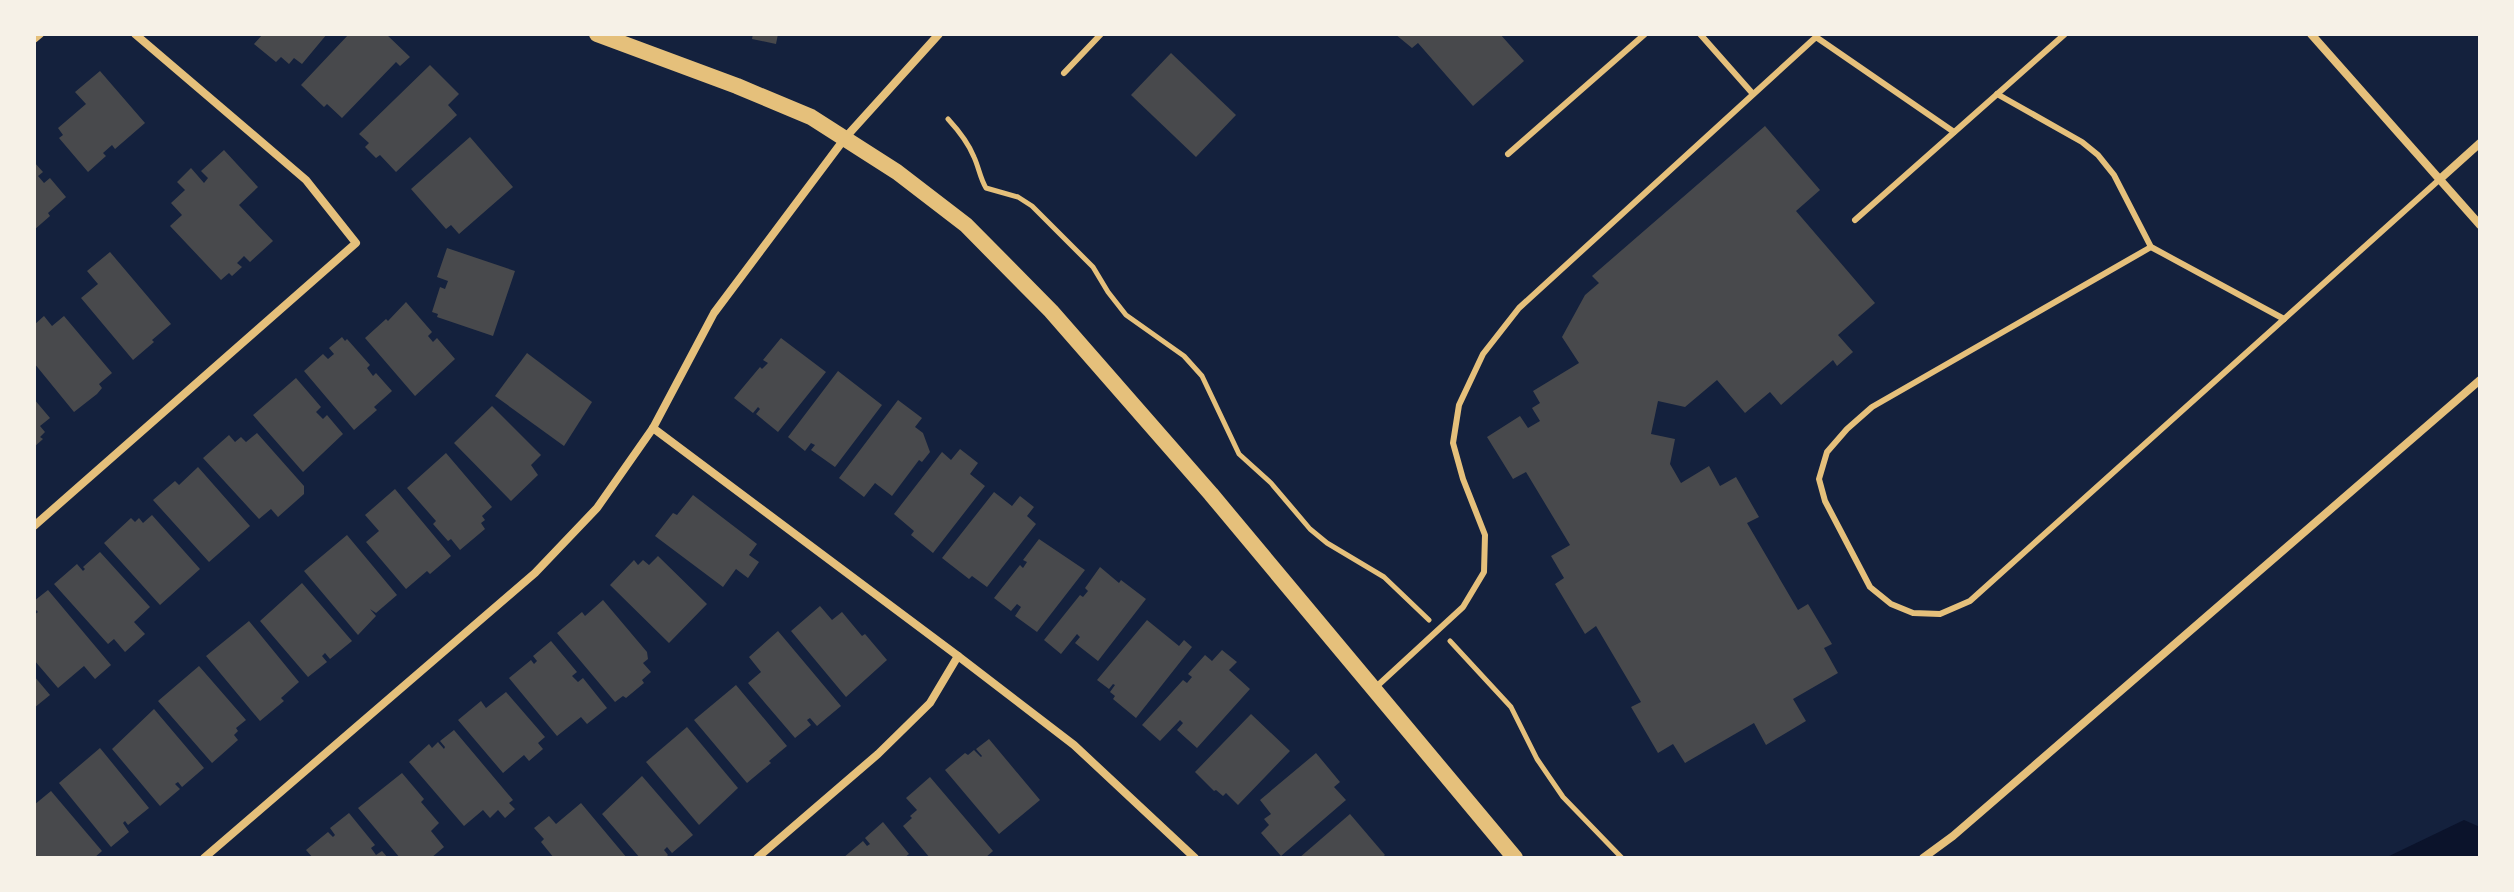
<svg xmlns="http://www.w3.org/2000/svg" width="2514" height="892" font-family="'Nunito Sans',sans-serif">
  <rect width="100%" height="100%" fill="#14213d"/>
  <polygon fill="#0b132b" points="2464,820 2480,827 2480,858 2385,858"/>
  <g fill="#48494c">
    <polygon points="263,34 327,34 302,64 294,58 289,64 281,57 276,62 254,44"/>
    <polygon points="349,34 386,34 410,57 400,66 396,62 342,118 327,104 324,107 301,85"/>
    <polygon points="753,34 778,34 776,44 752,39"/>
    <polygon points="1395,34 1500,34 1524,61 1473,106 1418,43 1412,48"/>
    <polygon points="1171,53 1236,115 1196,157 1131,95"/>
    <polygon points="430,65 459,94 448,105 457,115 396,172 380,155 376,158 365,147 369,143 359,134"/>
    <polygon points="100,71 145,123 115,149 112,145 103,153 106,156 88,172 59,138 63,135 58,128 86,104 75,92"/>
    <polygon points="1765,126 1820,190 1796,211 1875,303 1838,335 1853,352 1837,366 1833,360 1781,405 1770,392 1745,413 1717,380 1685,407 1658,401 1651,434 1675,439 1670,464 1681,483 1709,466 1720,486 1736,477 1759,517 1747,523 1798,610 1808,604 1832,644 1824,648 1838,673 1793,699 1806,721 1766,745 1754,723 1685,763 1673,744 1658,753 1631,707 1641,702 1596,626 1585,634 1555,584 1564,578 1551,556 1570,545 1526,472 1513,479 1487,437 1520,416 1528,428 1540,421 1532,408 1540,403 1533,391 1579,363 1562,337 1585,295 1599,283 1592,276"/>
    <polygon points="470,137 513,187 459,234 451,225 446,229 411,189"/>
    <polygon points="224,150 258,187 239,205 273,241 250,262 244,256 237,263 242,267 232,276 229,273 221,280 170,226 182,215 171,203 185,190 177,182 191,168 204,183 208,178 201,171"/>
    <polygon points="34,162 43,172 38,176 44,183 50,178 66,197 48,213 50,216 34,230"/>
    <polygon points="447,248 515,271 493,336 437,317 438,314 432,312 440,287 445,289 448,281 437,277"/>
    <polygon points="110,252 171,324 152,340 154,342 133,360 81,298 98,284 87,271"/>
    <polygon points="406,302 432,332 428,336 433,342 437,338 455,359 415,396 365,338 386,319 388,321"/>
    <polygon points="44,316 52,326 64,316 112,373 99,384 102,388 97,394 74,412 34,363 34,325"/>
    <polygon points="342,337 345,341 347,339 370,365 367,368 373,376 376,373 392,391 374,407 377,410 354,430 304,371 323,354 328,359 334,354 329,348"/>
    <polygon points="781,338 826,372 778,432 756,414 760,409 758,407 753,413 734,398 760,367 762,369 768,363 763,360"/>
    <polygon points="527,353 592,402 564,446 495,396"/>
    <polygon points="838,371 882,405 835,467 811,450 815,445 811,443 805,451 788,437"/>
    <polygon points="296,378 321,407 316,412 323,419 327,415 343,434 303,472 253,415"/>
    <polygon points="34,399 50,418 40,426 45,432 40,437 43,439 34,447"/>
    <polygon points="898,400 922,418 915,427 923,433 930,452 922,462 919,460 892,496 875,483 864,497 839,478"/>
    <polygon points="492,406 541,455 531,465 538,475 511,501 454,443"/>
    <polygon points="257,433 304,486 304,494 278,517 271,509 259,519 203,458 229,435 235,442 241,437 246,442"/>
    <polygon points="960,449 978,463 970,474 985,486 933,553 911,535 914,531 894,514 942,452 951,460"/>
    <polygon points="446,453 492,507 482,516 485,520 481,523 485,529 460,550 451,539 448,541 433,524 436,521 407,488"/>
    <polygon points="198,467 250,526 209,562 153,500 175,481 179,485"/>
    <polygon points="395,489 451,556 430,574 427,571 406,589 366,542 379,531 365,515"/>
    <polygon points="994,492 1012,506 1020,496 1034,507 1027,516 1036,524 987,587 972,576 969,579 942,558"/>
    <polygon points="693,495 757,544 749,555 759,562 748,578 736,569 723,587 655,536 673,513 677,515"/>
    <polygon points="152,515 200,569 160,605 104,543 131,518 135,522 139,518 143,523"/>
    <polygon points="347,535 397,595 376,613 370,609 376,616 358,635 304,571"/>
    <polygon points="1039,539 1085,570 1037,632 1015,616 1021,607 1017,604 1011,611 994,598 1020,565 1023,568 1027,562 1023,560"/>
    <polygon points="100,552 150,607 134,622 145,634 125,652 114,639 108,644 54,584 77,564 83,571 85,569 83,567"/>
    <polygon points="658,556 707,604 669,643 610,585 634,560 638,565 643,560 649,565"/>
    <polygon points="1100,567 1119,583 1121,580 1146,599 1098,661 1075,643 1080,637 1077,634 1061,654 1044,640 1080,595 1083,597 1088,591 1085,588"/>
    <polygon points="302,583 352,641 330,659 325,653 322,656 327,662 308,677 260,621"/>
    <polygon points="48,590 111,665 95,679 84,666 58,688 34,660 34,615 38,612 34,608 34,601"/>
    <polygon points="603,600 647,652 648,659 643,663 651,672 642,680 644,683 626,698 623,696 615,702 557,633 582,612 585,616"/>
    <polygon points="820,606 832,620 842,612 862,636 865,634 887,660 846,697 791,631"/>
    <polygon points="1147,620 1179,646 1184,640 1192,647 1136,718 1113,699 1115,696 1110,692 1115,685 1113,684 1109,689 1097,680"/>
    <polygon points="249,621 299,682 281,698 284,701 260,721 206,656"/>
    <polygon points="778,631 841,706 817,726 810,718 807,720 811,725 795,738 748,683 761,672 749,657"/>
    <polygon points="551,641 577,672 572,676 578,682 583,678 607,708 587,724 581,717 557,736 509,678 531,660 534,664 537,661 533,656"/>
    <polygon points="1222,650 1237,662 1229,670 1250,689 1197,748 1177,730 1183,723 1180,720 1160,741 1142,725 1183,680 1187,683 1192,677 1188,674 1205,655 1212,661"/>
    <polygon points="199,666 246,720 236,728 238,731 234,735 238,740 212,763 158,701"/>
    <polygon points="34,676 50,695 34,708"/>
    <polygon points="736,685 787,746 769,761 771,763 747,783 694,720"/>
    <polygon points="506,692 545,737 538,743 543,749 529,761 524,755 503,773 458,720 481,701 486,708"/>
    <polygon points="154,709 204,768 182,787 178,782 175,784 180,789 160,806 112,749"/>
    <polygon points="1251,714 1290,751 1238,805 1226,793 1223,796 1216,790 1214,791 1195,772"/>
    <polygon points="687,727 738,788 699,825 646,762"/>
    <polygon points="454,730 513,800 509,803 515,809 505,818 498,810 490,818 483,810 464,826 409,762 429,744 432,748 438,742 444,749 445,747 440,741"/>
    <polygon points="989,739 1040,800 999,834 945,770 965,753 968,755 974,750 981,757 982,756 976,749"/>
    <polygon points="100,748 149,808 128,825 125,821 123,823 129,832 111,847 59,783"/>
    <polygon points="1316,753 1340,782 1334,787 1346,800 1281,856 1261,833 1269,825 1264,819 1271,814 1260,800"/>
    <polygon points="402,773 424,799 421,802 439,823 431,831 444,847 431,858 400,858 358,808"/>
    <polygon points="642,776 693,835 672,853 667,847 664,850 668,855 665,858 640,858 602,814"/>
    <polygon points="930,777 993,851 985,858 930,858 903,826 912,818 910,816 917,810 906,798"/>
    <polygon points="51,791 102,851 94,858 34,858 34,805"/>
    <polygon points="581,803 627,858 554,858 541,842 544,839 534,828 549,816 556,824"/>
    <polygon points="349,813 375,845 371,848 376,855 382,851 388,858 313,858 306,850 328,832 333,837 335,835 330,828"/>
    <polygon points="1350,814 1385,855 1381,858 1299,858"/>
    <polygon points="883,822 909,854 904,858 843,858 863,841 867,846 870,844 865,838"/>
  </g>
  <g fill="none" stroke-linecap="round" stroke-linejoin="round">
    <g stroke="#e5c07b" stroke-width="5">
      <path d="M948,119c11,12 20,23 26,38 5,11 6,21 12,31l32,9 14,9 61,61 15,25 18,23 58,41 18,20 37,78 32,29 39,46 17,14 57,34 45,43"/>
      <polyline points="1450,641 1511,707 1537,759 1563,797 1622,858"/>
    </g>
    <g stroke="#e5c07b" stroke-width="6">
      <polyline points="1700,34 1753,94"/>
      <polyline points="1064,73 1101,34"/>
      <polyline points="1997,94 2082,142 2098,155 2114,175 2151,247 2284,319"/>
      <polyline points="1508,154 1645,34"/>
      <polyline points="1855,220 2065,34"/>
      <polyline points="2151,247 1872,407 1847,429 1827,452 1819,479 1825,501 1870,587 1891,604 1913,613 1940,614 1970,601 2440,179"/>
      <polyline points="1376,687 1463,607 1484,572 1485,535 1463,479 1453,443 1459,405 1483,354 1519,308 1816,37 1954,132"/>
    </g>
    <g stroke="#e5c07b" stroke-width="8">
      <polyline points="2311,34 2480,225"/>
      <polyline points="34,39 40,34"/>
      <polyline points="2440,179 2480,143"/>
      <polyline points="653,428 958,656 1074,745 1195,858"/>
      <polyline points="34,526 356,243 306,180 135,34"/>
      <polyline points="204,858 535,573 597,508 653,428 714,313 845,138 939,34"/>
      <polyline points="757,858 878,754 930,703 958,656"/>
      <polyline points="1923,858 1953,836 2480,380"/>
    </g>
    <polyline stroke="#e5c07b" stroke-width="16" points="597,34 737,86 811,117 897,172 966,225 1051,311 1211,494 1515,858"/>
  </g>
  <rect width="2514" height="892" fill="none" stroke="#f6f1e7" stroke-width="72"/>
</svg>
